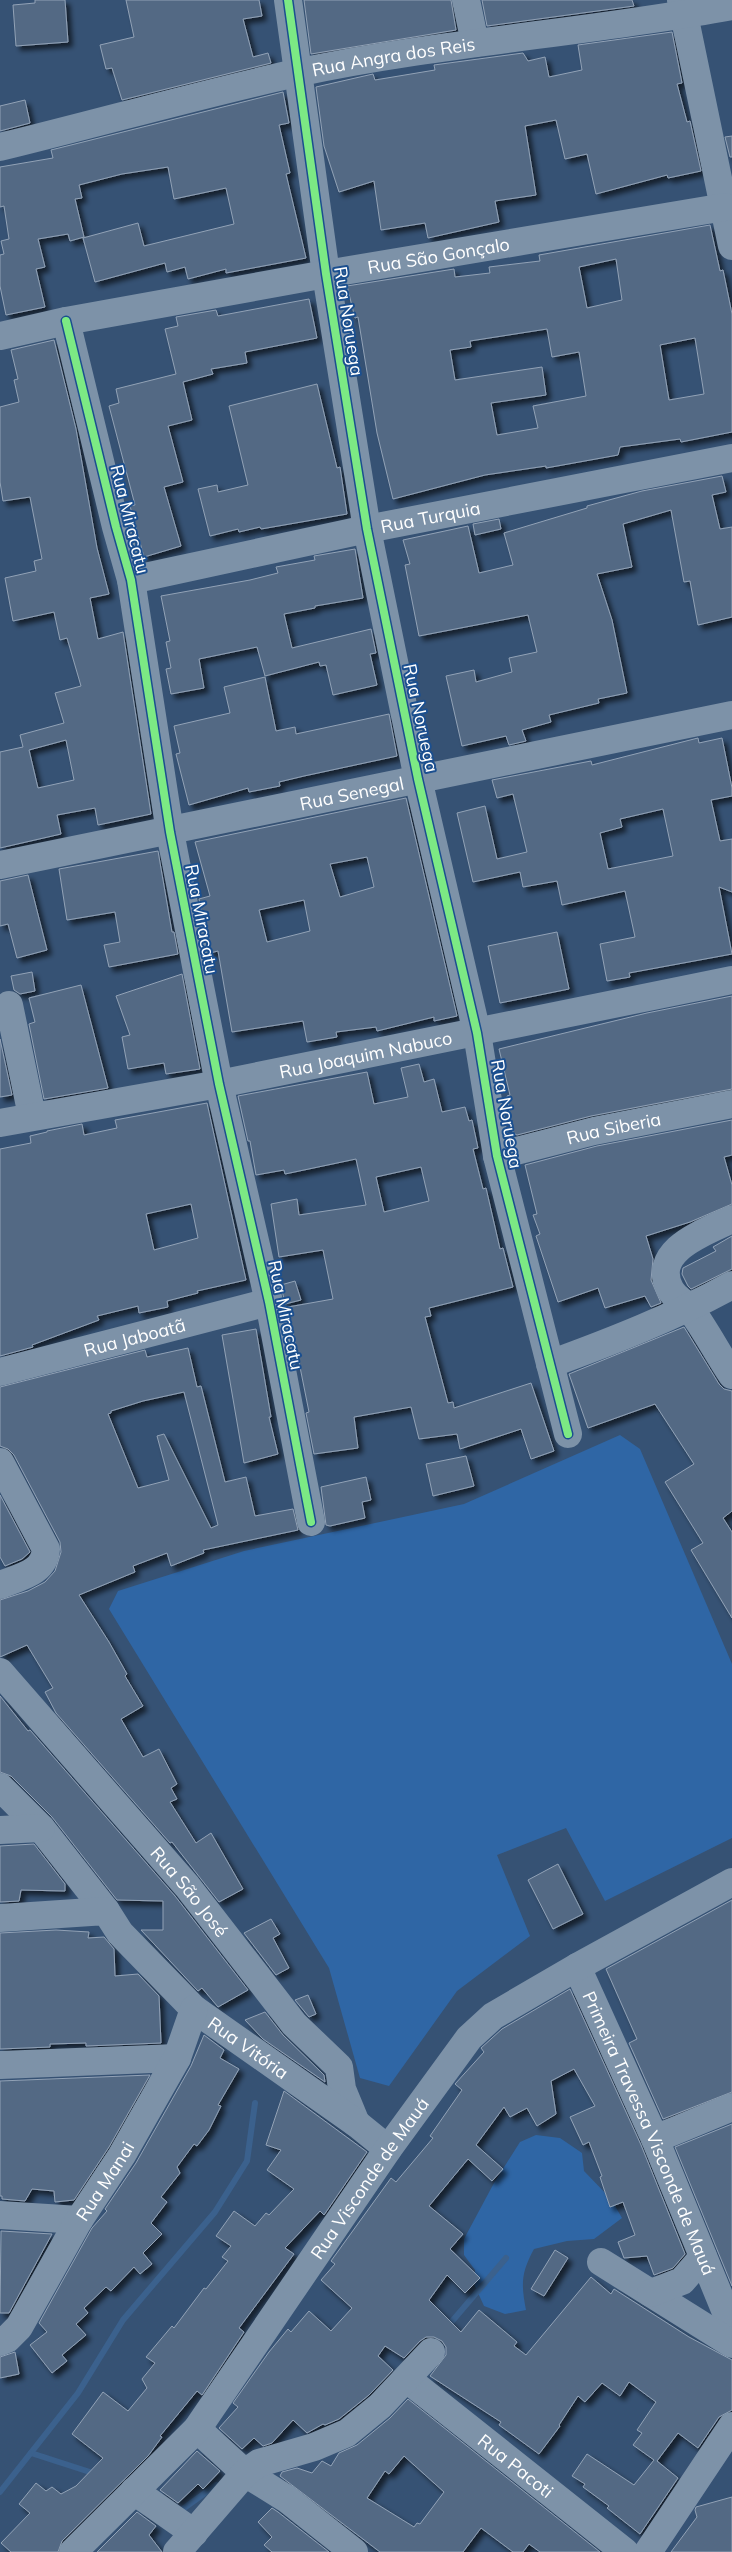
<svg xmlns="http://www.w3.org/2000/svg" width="732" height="2552" font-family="Mulish,sans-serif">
  <defs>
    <filter id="shadow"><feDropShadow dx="4.5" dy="4.5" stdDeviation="2.5" flood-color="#0009"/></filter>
  </defs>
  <rect width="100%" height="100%" fill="#365274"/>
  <g fill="#2f66a5">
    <polygon points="620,1435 640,1449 732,1664 732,1838 605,1901 566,1828 497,1855 530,1936 457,1991 389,2086 360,2078 329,1968 109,1609 118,1591 244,1551 464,1504"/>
    <path d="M536,2135l24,3 22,15 2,18 27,28 11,19 -28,21 -27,2 -33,8c-13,24 -13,35 -8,61l-21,4 -21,-8 -10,-22 1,-14 -11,-15v-16l30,-56 26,-41z"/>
  </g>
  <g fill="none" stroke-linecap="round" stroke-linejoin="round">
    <g stroke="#3b618d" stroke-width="6">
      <polyline points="431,2346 506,2258"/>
      <polyline points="31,2453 96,2474"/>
      <polyline points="0,2492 78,2393 123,2320 215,2212 247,2161 255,2103"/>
      <polyline points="177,2510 180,2511 216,2485"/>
    </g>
  </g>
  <g fill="#526984" stroke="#92a2b6" fill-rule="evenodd" filter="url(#shadow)">
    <polygon points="35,0 65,0 68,42 16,46 13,5 35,3"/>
    <polygon points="126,0 259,0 262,16 243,19 253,57 268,53 271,63 122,100 112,68 106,69 100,45 134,37"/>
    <polygon points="304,0 451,0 456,30 311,54"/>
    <polygon points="482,0 632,0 634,6 487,26"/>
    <polygon points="672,32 682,83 677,84 687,122 690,121 701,171 668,178 667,175 596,194 587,154 565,159 556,120 525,126 536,195 495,201 499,222 428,238 425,223 381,230 374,181 339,192 324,146 316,87 373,74 375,80 435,70 434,65 523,53 528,61 545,57 549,77 582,70 578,45"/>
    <polygon points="283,92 289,123 279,125 290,173 286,174 306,258 226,273 226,269 188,279 185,267 167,272 165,263 95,282 83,238 138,223 144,246 234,224 226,188 174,199 168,167 122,174 79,185 82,198 75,199 84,237 70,241 68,234 38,239 45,267 36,269 45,307 6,315 0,286 0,255 4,254 1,241 9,239 4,206 0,207 0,167 53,158 51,150"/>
    <polygon points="25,100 30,123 0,131 0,106"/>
    <polygon points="732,136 732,157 730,157 725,137"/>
    <path d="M710,225l10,46 3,-1 9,44v118l-51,10 -1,-3 -60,8 -2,8 -72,13v-2l-61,9 -92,24 -16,-66 -19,-116 -3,1 -8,-32 107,-17 1,8 35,-4 -1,-6 51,-6 -1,-6zM616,259l6,41 -35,8 -8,-41zM547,329l5,28 27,-5 7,44 -53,10 5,22 -41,7 -6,-32 55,-8 -4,-28 -87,13 -5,-30 21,-3 -1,-6zM695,338l9,56 -35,6 -9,-55z"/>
    <polygon points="309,299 317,338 245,352 247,363 211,369 213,374 183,382 192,420 168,426 183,482 164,487 181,546 144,557 130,506 135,505 109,406 119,403 116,389 176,374 165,329 178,326 176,317 216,310 218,316"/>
    <path d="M54,340l22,89 21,119 12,46 -19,4 8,41 25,-7 28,182 -53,11 -3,-17 -38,7 4,19 -61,14v-96l23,-5 -3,-12 44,-12 -9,-30 26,-7 -14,-48 -7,2 -6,-28 -41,9 -8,-43 31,-7 -2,-10 8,-2 -12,-62 -27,4 -3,-19v-75l19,-5 -5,-22 4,-1 -7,-29zM66,740l8,40 -36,8 -9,-38z"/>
    <polygon points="317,384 337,468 340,467 347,514 261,529 260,527 239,532 238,529 210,536 198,489 217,485 218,492 248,485 229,406"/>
    <polygon points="722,476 726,492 712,495 720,529 732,527 732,617 698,625 690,581 684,582 671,510 623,524 632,567 597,574 612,620 627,693 598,699 599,703 549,715 551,722 522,730 526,741 509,745 506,736 462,746 446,676 474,670 476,682 512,672 509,658 537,652 528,615 419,636 405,565 410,564 403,540 468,526 479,573 513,565 504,533 587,508 587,506 642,491"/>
    <polygon points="499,519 501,529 475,535 473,524"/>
    <polygon points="355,549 363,598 315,606 315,608 284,614 292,648 371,629 376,653 370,654 377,685 333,695 326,665 320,666 319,662 265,676 257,647 199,659 204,688 171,694 166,669 171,668 166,642 170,641 161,596 250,580 278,573 276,567 315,560 314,556"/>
    <polygon points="265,677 276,731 295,727 296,734 389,714 397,756 304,776 279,782 280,786 249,792 248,788 189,805 176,754 180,753 174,726 230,713 224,687"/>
    <path d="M698,738l1,5 23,-5 10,50v8l-21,4 9,41 12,-2v53l-13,-5 13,67 -103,19 1,4 -23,4 -7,-37 35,-7 -10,-46 -63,14 -5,-24 -34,6 -3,-15 -47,10 -16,-69 28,-7 12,53 30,-7 -14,-58 -16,4 -5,-18 99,-19 1,4zM663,809l10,47 -65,13 -8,-36 22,-6 -2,-8z"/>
    <path d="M406,798l51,218 -23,5v-4l-57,14 -1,-4 -40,5 1,5 -30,5 -4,-21 -71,11 -14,-81 -8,2 -6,-27 -5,-27 11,-3 -15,-54zM367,857l7,30 -34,10 -10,-33zM304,900l6,31 -43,11 -8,-32z"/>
    <polygon points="158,851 172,932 174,932 178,954 109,967 104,945 120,942 115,912 67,920 59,869"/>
    <polygon points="28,875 47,950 17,958 8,924 0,926 0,881"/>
    <polygon points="557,932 569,989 500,1003 488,946"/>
    <polygon points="32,972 35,991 20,994 14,990 11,976"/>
    <polygon points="182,974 200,1069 166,1074 164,1063 128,1069 122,1037 130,1035 116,996"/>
    <polygon points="81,985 108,1088 44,1099 29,1024 35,1022 29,998"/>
    <polygon points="732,996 732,1089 591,1116 517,1135 513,1133 507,1096 510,1095 499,1049 647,1013"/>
    <polygon points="0,1039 12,1095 0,1097"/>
    <path d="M419,1064l5,18 10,-3 8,33 23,-5 4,14 3,-1 6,28 -5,1 10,40 3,-1 14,61 3,-1 10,39 -84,21 2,8 -6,1 23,86 5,-1 1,6 77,-25 23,68 -23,8 -10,-30 -61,20 -3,-15 -38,5 -8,-32 -57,10 4,31 -44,6 -8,-41 3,-1 -21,-105 45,-8 -10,-49 -44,7 -8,-53 26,-5 2,16 67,-10 -10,-46 -71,15 -1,-4 -28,5 -6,-34h-2l-10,-45 129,-24 7,32 34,-7 -7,-29zM421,1167l8,34 -45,11 -8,-35z"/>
    <path d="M207,1103l39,177 -49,11 1,2 -31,8 1,6 -29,6 -1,-7 -41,10 2,4 -67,25 1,2 -33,9v-207l31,-6 -1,-7 17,-4v-1l35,-7 2,11 33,-7 -2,-8zM191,1204l7,34 -44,12 -8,-36z"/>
    <polygon points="732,1120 732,1155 724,1157 732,1185 732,1204 690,1222 646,1236 653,1259 651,1280 661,1303 651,1307 645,1296 605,1308 598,1288 558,1302 536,1236 540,1234 533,1215 537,1214 525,1165 597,1146"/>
    <polygon points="732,1236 732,1269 691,1289 688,1286 682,1274 683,1268 716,1251 713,1247"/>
    <polygon points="295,1281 301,1300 285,1304 281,1285"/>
    <polygon points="684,1327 719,1384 724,1389 732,1391 732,1511 723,1518 732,1532 732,1618 691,1550 703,1543 665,1482 694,1464 655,1404 588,1428 569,1374"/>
    <polygon points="256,1329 271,1417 269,1417 278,1454 244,1463 222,1335"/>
    <path d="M188,1348l9,39 4,-1 24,96 21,-5 9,39 38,-7 5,21 -95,20 1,3 -33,13 -4,-13 -34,13 2,6 -56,23 30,47 18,32 -2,2 18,30 -22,13 22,38 16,-8 18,35 -6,4 6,11 -7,3 26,41 15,-10 32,56 -24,13 -47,-60 -2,1 -114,-130 -11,-21 8,-4 -26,-43 -27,12v-57l28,-9 17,-9 10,-11 6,-19 -1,-10 -46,-87 -6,-6 -8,-3v-59l145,-37 2,7zM184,1392l34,133 -7,3 -47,-94 -7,2 12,44 -31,8 -30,-74 3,-1v-2l32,-10z"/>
    <polygon points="466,1456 474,1486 433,1496 426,1464"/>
    <polygon points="366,1477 371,1500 362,1502 365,1518 330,1526 326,1525 321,1487"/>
    <polygon points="0,1495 30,1552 22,1559 5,1566 0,1557"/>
    <polygon points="0,1696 28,1731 30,1730 175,1896 248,1990 218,2007 202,1988 198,1991 141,1930 163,1930 163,1901 117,1900 52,1817 11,1776 0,1772"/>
    <polygon points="34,1844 65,1884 65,1891 21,1890 19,1901 0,1902 0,1846"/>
    <polygon points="558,1864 583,1914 553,1929 528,1880"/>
    <polygon points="732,1900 732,2092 663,2119 629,2043 637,2039 606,1969"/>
    <polygon points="271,1919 280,1934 273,1938 289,1968 276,1975 244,1933"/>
    <polygon points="56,1930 89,1932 88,1938 104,1937 114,1949 115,1976 138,1974 159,1996 161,2043 86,2046 86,2043 50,2044 50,2047 0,2049 0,1933"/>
    <polygon points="570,1989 641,2145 685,2254 673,2268 654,2275 647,2256 624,2258 618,2242 635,2235 623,2202 610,2207 600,2177 602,2176 589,2142 583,2145 570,2117 595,2106 574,2069 551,2081 556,2114 537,2126 527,2108 510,2117 504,2107 476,2145 503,2169 492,2181 468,2159 429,2206 463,2234 450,2249 480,2278 465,2293 447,2275 429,2300 461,2332 479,2310 517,2342 514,2346 526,2355 591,2277 611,2294 614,2289 689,2337 732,2360 732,2410 719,2417 698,2448 678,2433 657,2461 678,2478 640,2534 607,2508 609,2506 583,2487 585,2484 572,2476 587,2454 634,2485 654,2460 633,2445 642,2433 637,2430 656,2402 629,2382 620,2396 602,2383 585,2402 578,2396 559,2425 560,2426 539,2454 499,2425 501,2422 430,2376 446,2355 446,2347 442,2341 434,2337 426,2337 420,2341 404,2358 385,2346 378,2356 393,2370 369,2395 339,2419 325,2425 323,2424 307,2433 293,2420 272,2443 263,2446 254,2438 242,2449 219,2428 238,2407 233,2403 269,2352 288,2329 291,2332 309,2311 331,2331 352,2308 321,2280 335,2264 331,2261 391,2178 396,2182 433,2138 430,2136 462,2090 455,2084 484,2052 481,2048 502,2029"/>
    <polygon points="308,1995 316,2014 309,2017 295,2000"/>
    <polygon points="265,2012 283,2035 324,2075 325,2082 263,2039 245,2020"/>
    <polygon points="204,2035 224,2050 220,2058 239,2069 218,2105 221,2106 209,2130 197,2146 194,2144 177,2167 180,2173 161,2197 167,2202 151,2223 162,2234 143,2253 152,2264 140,2274 134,2267 111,2291 106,2287 84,2308 88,2313 76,2324 86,2335 62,2355 67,2361 52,2373 30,2345 47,2332 39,2323 92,2228 107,2211 105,2209 136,2163 191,2066"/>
    <polygon points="150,2075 109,2147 74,2200 55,2202 54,2191 32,2189 25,2201 2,2199 2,2196 0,2196 0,2081"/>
    <polygon points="284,2091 367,2152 324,2215 320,2211 285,2248 294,2254 239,2328 244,2332 202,2395 197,2391 160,2436 162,2437 148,2456 62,2541 58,2552 11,2552 1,2543 30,2513 19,2504 36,2483 46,2491 52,2487 61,2494 76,2486 103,2458 72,2434 103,2392 128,2411 147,2388 142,2379 155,2363 146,2357 172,2326 174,2328 204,2288 206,2289 228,2261 222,2257 231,2246 216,2236 234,2211 255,2226 266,2213 269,2215 294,2189 267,2170 281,2150 266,2145"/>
    <polygon points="732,2124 732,2286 675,2147"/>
    <polygon points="1,2231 52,2234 9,2313 0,2313"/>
    <polygon points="555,2250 568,2258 544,2296 531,2289"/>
    <polygon points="15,2352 19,2374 0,2378 0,2357"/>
    <path d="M408,2399l192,153h-60l-11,-8 -6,8h-10l-32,-24 -18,24h-83l-100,-76 2,-4 15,-4 15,5 10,-12 9,5 8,-13 18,-8 33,-27zM404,2456l40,36 -24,32 -3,-1 -3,4 -47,-29 18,-27 4,3z"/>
    <polygon points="197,2451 220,2471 203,2489 198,2484 178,2503 160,2490"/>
    <polygon points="732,2497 732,2552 671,2552 697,2517 695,2510 696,2507"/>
    <polygon points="272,2508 278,2512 329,2552 272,2552 264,2545 272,2537 258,2522"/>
    <polygon points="137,2512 156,2526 149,2535 162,2552 97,2552"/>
  </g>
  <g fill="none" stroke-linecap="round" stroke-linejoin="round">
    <g stroke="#7d92a8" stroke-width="28">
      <polyline points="288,0 326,274 367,529 418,779 477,1033 497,1156 568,1434"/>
      <polyline points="466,0 475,43"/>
      <polyline points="681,0 732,246"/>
      <path id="s1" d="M0,147c99,-24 197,-52 296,-74 144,-31 292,-40 436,-67"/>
      <polyline points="66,321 116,527 131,580 170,832 219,1084 269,1302 311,1522"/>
      <path id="s2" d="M0,336l66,-15 260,-47 399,-67"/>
      <path id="s3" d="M131,580l236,-51 365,-71"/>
      <path id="s4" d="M0,865l732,-150"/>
      <polyline points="9,1005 32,1116"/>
      <path id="s5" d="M0,1123l219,-39 513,-104"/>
      <path id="s6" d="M497,1156l97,-25 138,-27"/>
      <path d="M732,1219c-26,13 -82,31 -62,70 5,10 15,13 21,21 15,21 27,44 41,65"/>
      <path d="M550,1364c63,-23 124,-47 182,-79"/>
      <path id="s7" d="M0,1372l269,-70"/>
      <path d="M0,1462l46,87c-1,24 -27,28 -46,36"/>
      <path id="s8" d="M0,1672l187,214 107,138 45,43 3,22 14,34"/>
      <polyline points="0,1787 41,1828 106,1911"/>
      <polyline points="0,1830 41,1828"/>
      <path id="s9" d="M0,1918l106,-7 14,22 74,76 162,114 32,26"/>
      <path id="s10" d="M577,1967l78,172 77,188"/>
      <polyline points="0,2065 177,2058"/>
      <polyline points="655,2139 732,2107"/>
      <polyline points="0,2215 79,2220"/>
      <polyline points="601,2262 732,2344"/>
      <polyline points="651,2293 682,2281 703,2257"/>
      <path id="s11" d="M0,2342l7,-3 12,-12 60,-107 43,-65 55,-97 17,-49"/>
      <path id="s12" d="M407,2379l218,173"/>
      <polyline points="197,2429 245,2473 287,2499 354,2552"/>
      <polyline points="134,2491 194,2533"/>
      <path id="s13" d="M73,2552l124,-123 191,-280 81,-111 24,-22 84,-49 155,-85"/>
      <polyline points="177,2552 245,2473 259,2463 314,2447 347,2433 380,2406 431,2352"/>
      <polyline points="648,2552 732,2426"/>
    </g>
    <g stroke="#1b4f8f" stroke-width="11">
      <g id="cycleway">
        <polyline points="288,0 326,274 367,529 418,779 477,1033 497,1156 568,1434"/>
        <polyline points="66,321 116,527 131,580 170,832 219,1084 269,1302 311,1522"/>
      </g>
    </g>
    <use href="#cycleway" stroke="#7ce984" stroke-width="8"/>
  </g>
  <g text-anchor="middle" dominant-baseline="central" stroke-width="4" stroke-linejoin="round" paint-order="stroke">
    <g font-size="18" fill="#fff" stroke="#1b4f8f">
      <text stroke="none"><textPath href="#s1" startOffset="404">Rua Angra dos Reis</textPath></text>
      <text stroke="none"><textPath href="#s2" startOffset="446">Rua São Gonçalo</textPath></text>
      <text transform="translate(349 321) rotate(81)">Rua Noruega</text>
      <text stroke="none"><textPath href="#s3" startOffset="306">Rua Turquia</textPath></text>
      <text transform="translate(130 519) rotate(76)">Rua Miracatu</text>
      <text transform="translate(421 718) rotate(78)">Rua Noruega</text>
      <text stroke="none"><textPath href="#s4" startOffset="359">Rua Senegal</textPath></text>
      <text transform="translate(202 919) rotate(79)">Rua Miracatu</text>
      <text stroke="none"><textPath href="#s5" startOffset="372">Rua Joaquim Nabuco</textPath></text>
      <text transform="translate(507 1114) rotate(80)">Rua Noruega</text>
      <text stroke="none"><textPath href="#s6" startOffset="120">Rua Siberia</textPath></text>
      <text transform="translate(286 1315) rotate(78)">Rua Miracatu</text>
      <text stroke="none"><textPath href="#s7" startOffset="139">Rua Jaboatã</textPath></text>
      <text stroke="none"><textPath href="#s8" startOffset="290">Rua São José</textPath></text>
      <text stroke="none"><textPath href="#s9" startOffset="305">Rua Vitória</textPath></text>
      <text stroke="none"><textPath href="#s10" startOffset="181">Primeira Travessa Visconde de Mauá</textPath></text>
      <text stroke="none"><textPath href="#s13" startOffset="479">Rua Visconde de Mauá</textPath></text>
      <text stroke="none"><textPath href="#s11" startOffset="194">Rua Manai</textPath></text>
      <text stroke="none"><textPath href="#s12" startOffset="139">Rua Pacoti</textPath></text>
    </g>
  </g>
</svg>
